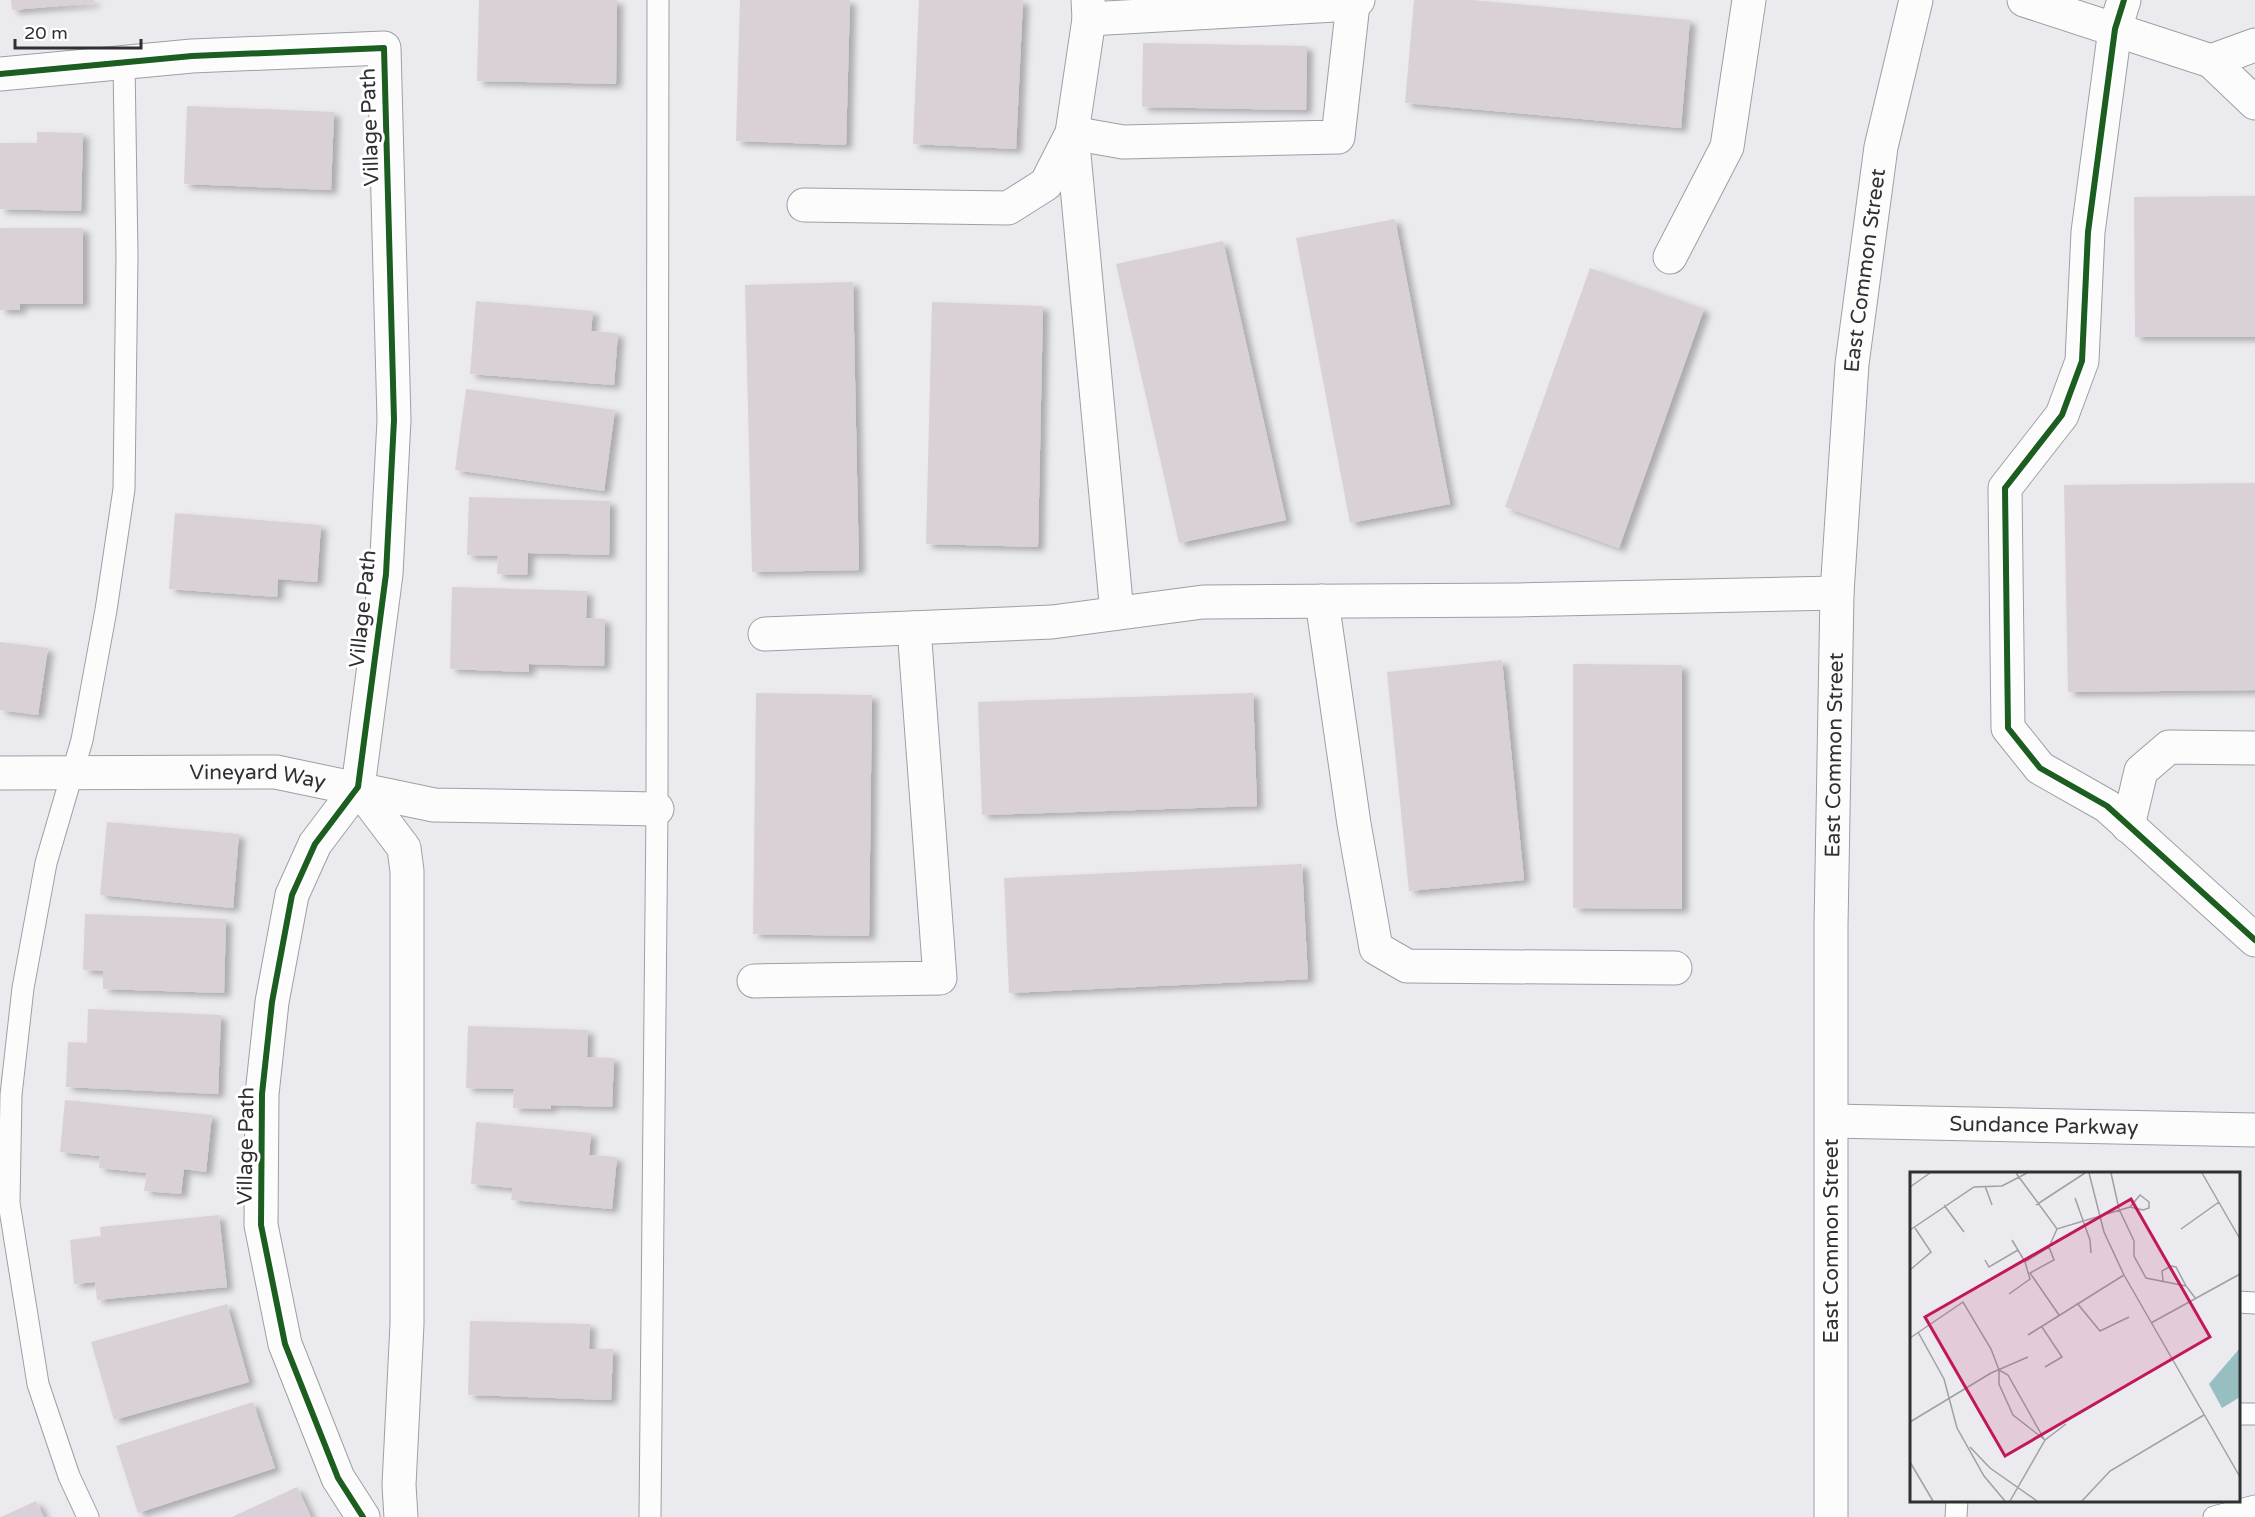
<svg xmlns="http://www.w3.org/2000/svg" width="2255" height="1517" font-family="'Varela Round',sans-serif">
  <defs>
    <filter id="shadow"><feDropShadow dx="6" dy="4" stdDeviation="3" flood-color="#0004"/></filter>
  </defs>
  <rect width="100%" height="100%" fill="#eaeaef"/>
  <g fill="#d9d1d7" filter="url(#shadow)">
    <polygon points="11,0 94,0 94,3 12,10"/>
    <polygon points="479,0 617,0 616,84 477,81"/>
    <polygon points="740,0 850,0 846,145 736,141"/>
    <polygon points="919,0 1023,0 1016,149 913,144"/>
    <polygon points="1414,0 1472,0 1690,20 1681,128 1405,103"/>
    <polygon points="1143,43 1307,46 1306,110 1142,107"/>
    <polygon points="187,106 334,112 331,190 184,184"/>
    <polygon points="37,132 83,133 81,211 0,209 0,143 37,143"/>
    <polygon points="2255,196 2255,337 2135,337 2134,197"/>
    <polygon points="1395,219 1450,504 1350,523 1296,238"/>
    <polygon points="0,228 83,228 83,304 20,304 20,310 0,310"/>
    <polygon points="1223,241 1286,520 1179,543 1116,264"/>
    <polygon points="1590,268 1704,309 1619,548 1505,507"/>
    <polygon points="853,282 859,570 752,572 745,285"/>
    <polygon points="476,301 593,311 591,331 618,333 614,385 470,374"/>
    <polygon points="932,302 1043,306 1038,547 926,544"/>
    <polygon points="466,389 615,410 604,491 455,470"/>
    <polygon points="2255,483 2255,690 2068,692 2064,485"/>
    <polygon points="469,497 610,501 609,555 528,553 527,575 497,574 498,556 467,555"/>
    <polygon points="175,513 321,525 317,582 278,579 277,597 169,589"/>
    <polygon points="452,587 587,591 586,618 605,619 604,666 529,664 529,672 450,669"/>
    <polygon points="0,642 48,648 38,715 0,710"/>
    <polygon points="1502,660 1524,880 1409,891 1387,672"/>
    <polygon points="1573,664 1682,665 1682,909 1573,908"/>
    <polygon points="756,693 872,695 869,936 753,934"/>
    <polygon points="1253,693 1257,806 982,815 978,702"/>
    <polygon points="107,822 239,834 233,908 100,895"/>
    <polygon points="1302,864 1308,979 1009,993 1004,878"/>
    <polygon points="85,914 226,919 224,993 103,989 103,971 83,970"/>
    <polygon points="88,1009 221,1015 218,1094 66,1087 68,1042 87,1043"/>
    <polygon points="468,1026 588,1030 587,1057 614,1058 612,1107 551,1105 551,1109 513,1108 514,1089 466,1088"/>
    <polygon points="65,1100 212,1115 206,1172 184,1169 181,1194 144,1191 147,1173 99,1168 100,1156 60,1152"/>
    <polygon points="476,1122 591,1133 589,1155 617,1157 612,1209 511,1200 513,1188 471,1184"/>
    <polygon points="219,1215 227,1287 97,1300 95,1282 74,1284 70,1240 101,1236 100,1227"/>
    <polygon points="227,1304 249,1382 114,1420 91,1342"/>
    <polygon points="470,1321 590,1324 589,1349 613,1349 611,1400 468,1395"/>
    <polygon points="253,1402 275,1468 138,1513 116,1446"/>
    <polygon points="297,1487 311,1517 232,1517"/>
    <polygon points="36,1501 44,1517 1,1517"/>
  </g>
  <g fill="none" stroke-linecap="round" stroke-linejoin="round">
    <g stroke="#9f9fa3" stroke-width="23">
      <g id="service">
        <polyline points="2238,1302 2255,1303"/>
        <polyline points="2238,1414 2255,1414"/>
        <polyline points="88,1517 69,1476 38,1384 9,1203 11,1095 23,988 46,863 82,740 106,610 124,489 127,256 124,63"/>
        <polyline points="650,1517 657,809 658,0"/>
        <polyline points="1956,1517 1957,1500"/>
        <polyline points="2214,1517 2255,1506"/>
      </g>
    </g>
    <g stroke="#9f9fa3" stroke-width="35">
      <g id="minor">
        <polyline points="1088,0 1089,19 1353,4 1358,0"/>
        <polyline points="2024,0 2211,61 2255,103"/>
        <polyline points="2124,0 2115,29 2088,232 2082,361 2062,415 2005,488 2008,728 2040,768 2107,806 2255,940"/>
        <polyline points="2211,61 2255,45"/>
        <polyline points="0,74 192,56 384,48 394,420 386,574 358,787 315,844 292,895 272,1002 262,1094 261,1225 285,1344 338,1478 363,1517"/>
        <polyline points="804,205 1008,208 1046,184 1072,133 1089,19"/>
        <polyline points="1670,257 1727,147 1749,0"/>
        <polyline points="1322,601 1354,824 1376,948 1407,966 1675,968"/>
        <polyline points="1117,613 1072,133 1123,142 1338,137 1353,4"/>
        <polyline points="765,634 1052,622 1203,602 1518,600 1837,593"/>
        <path id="s1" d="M0,773l276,-1 158,33 223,4"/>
        <polyline points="358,787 404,848 407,871 407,1324 399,1485 401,1517"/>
        <polyline points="2128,826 2141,771 2169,747 2255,748"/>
        <polyline points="754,981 940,978 914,628"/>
      </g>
    </g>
    <g stroke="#9f9fa3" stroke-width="35">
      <g id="tertiary">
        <path id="s2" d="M1832,1121l423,9"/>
      </g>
    </g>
    <g stroke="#9f9fa3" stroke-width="35">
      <g id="secondary">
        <path id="s3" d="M1831,1517v-591l6,-333 15,-229 29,-217 35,-147"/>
      </g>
    </g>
    <use href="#service" stroke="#fcfcfd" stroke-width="21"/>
    <use href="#minor" stroke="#fcfcfd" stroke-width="33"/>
    <use href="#tertiary" stroke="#fcfcfd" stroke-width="33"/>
    <use href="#secondary" stroke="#fcfcfd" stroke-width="33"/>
    <g stroke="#fff" stroke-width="10">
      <g id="cycleway">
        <polyline points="2124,0 2115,29 2088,232 2082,361 2062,415 2005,488 2008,728 2040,768 2107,806 2255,940"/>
        <polyline points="0,74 192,56 384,48 394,420 386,574 358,787 315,844 292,895 272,1002 262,1094 261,1225 285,1344 338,1478 363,1517"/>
      </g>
    </g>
    <use href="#cycleway" stroke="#1b5e20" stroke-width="6"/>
  </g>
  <g text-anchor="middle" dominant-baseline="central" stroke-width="6" stroke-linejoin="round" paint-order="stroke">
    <g font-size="21" fill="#303034" stroke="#fff">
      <text transform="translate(370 127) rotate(-92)">Village Path</text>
      <text stroke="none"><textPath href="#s3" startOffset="1248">East Common Street</textPath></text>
      <text transform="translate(363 609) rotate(-84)">Village Path</text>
      <text stroke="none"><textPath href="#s3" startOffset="762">East Common Street</textPath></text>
      <text stroke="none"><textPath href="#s1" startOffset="258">Vineyard Way</textPath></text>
      <text stroke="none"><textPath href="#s2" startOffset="212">Sundance Parkway</textPath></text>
      <text transform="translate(246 1146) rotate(-89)">Village Path</text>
      <text transform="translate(1831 1241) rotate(-90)">East Common Street</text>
    </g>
  </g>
  <g transform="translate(1910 1172)">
    <rect width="330" height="330" fill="#eaeaef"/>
    <path d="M330,176v49l-18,11 -13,-24z" fill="#97bec0"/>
    <path fill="none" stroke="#a0a0a4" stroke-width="1.5" d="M106,1l41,56 73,-22 10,-12 9,7v6l-6,2 -13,-3M179,1l15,59 20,43 116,202M201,1l8,36 15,32v15l12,22 40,8 10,13M292,1l38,66M75,14l7,19M0,15l20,-14M165,26l15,42 1,13M34,33l20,27M126,33l49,-32M271,57l38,-27M0,58l64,-43 28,-1 25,-13M102,68l13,22 24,-15 8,-18M139,75l5,13 -24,13 29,42M75,88l4,7 29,-17M0,98l21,-18 -16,-24M253,109l-1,-10 9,-5 5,1 10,19M99,122l21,-15 -5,-17M167,131l23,28 29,-14M241,151l89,-49M132,155l20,30 -17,10M8,160l26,47 13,49 27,48 21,25M118,163l96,-60M0,166l53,-36 28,47 8,21v14l14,31 32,25M89,198l9,5 36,64M0,250l81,-49 37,-16M60,275l20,21 47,33M0,290l23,39M100,329l35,-61 21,-16M172,329l28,-30 94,-56"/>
    <path fill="#c2185b" fill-opacity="0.15" stroke="#c2185b" stroke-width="3" d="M221,27l79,138 -205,119 -80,-139z"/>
    <rect width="330" height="330" fill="none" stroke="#303034" stroke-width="3"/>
  </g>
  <path d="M15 39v9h126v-9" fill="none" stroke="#303034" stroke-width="3"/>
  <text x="24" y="39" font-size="18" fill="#303034" stroke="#ffffff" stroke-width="4.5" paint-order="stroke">20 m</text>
</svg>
